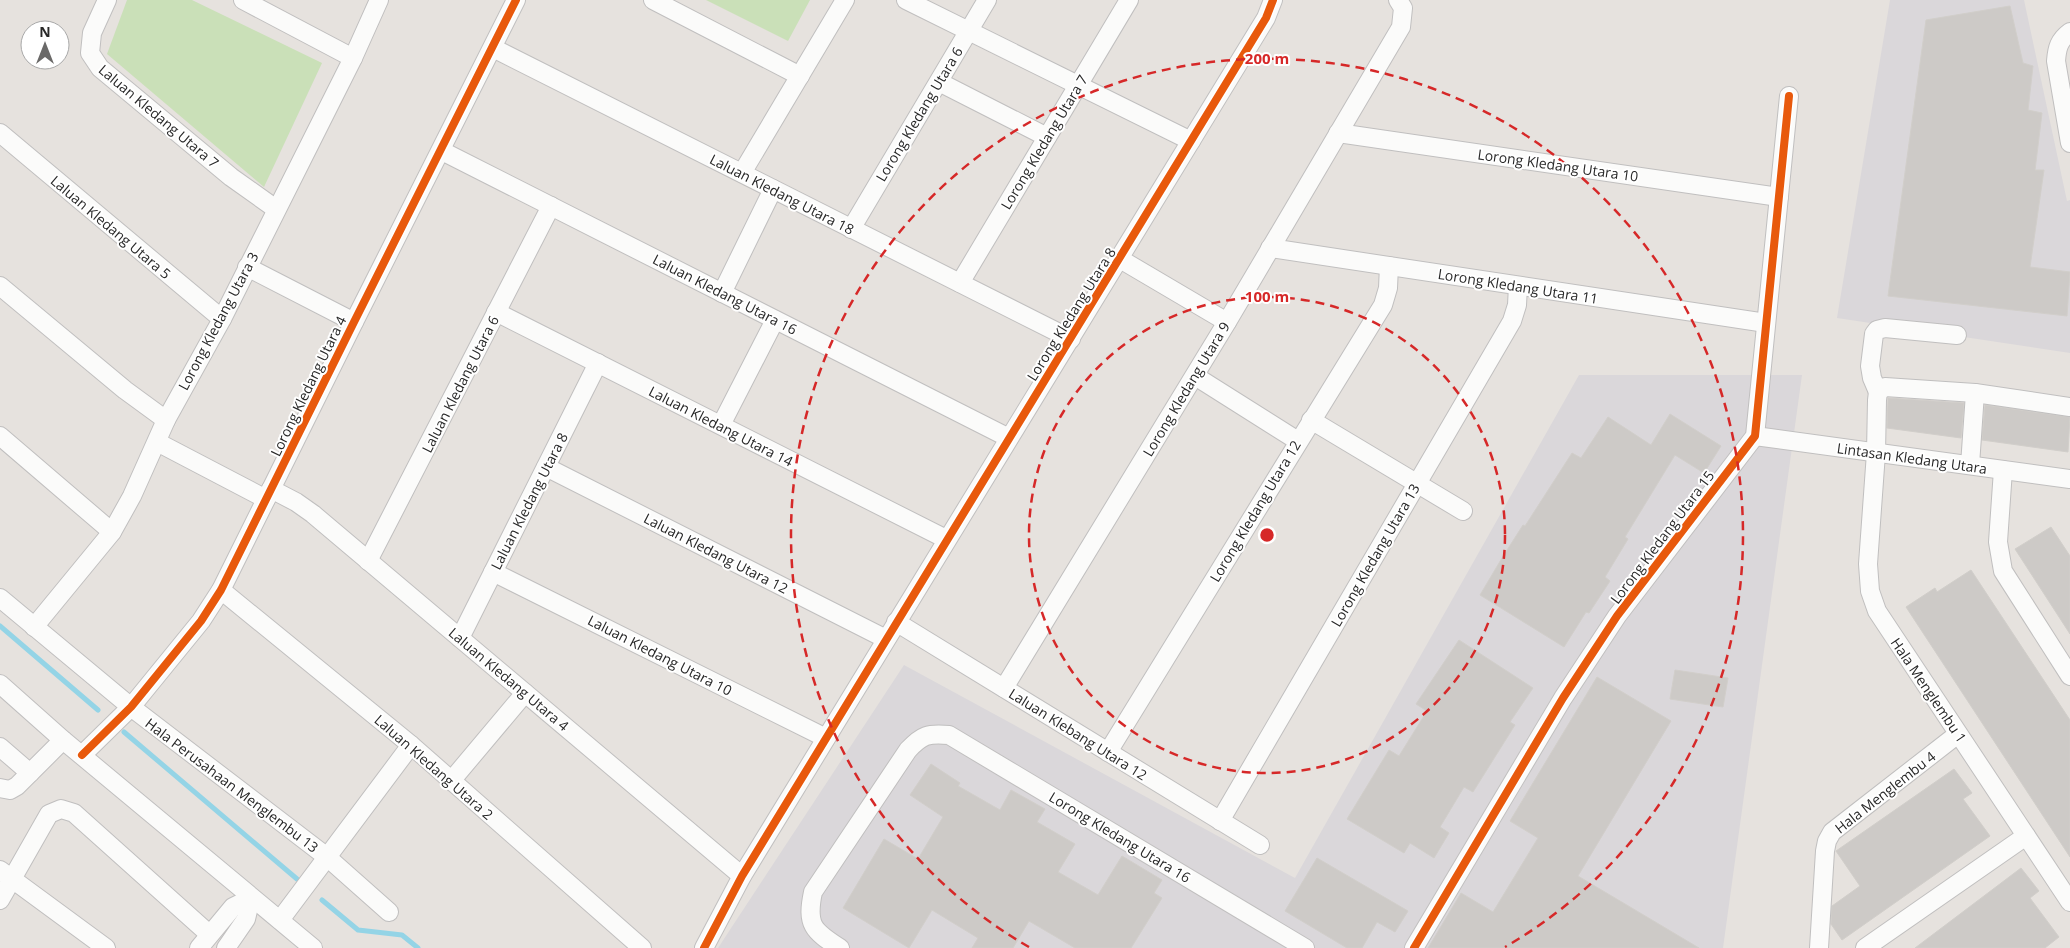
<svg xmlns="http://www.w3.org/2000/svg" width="2070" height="948" font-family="'Open Sans',sans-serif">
  <rect width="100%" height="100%" fill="#e6e2de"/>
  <g fill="#dad7da">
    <polygon points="1890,0 2024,0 2067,201 2070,200 2070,353 1837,318"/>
    <polygon points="1579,375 1802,375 1723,948 718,948 904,665 1295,878"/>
  </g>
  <g fill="#cae0b8">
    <polygon points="127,0 192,0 322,63 264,187 107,54"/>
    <polygon points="706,0 810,0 788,41"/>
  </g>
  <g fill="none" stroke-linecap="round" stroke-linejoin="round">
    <g stroke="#94d4e6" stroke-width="5">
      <polyline points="0,626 98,710"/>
      <polyline points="124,732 297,879"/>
      <polyline points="322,900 358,930 402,935 418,948"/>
    </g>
  </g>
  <g fill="#cdcac7" stroke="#d1ceca">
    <polygon points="2010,6 2023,63 2033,66 2028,110 2042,113 2035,170 2044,170 2030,267 2070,272 2067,316 1888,296 1926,20"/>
    <polygon points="1888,398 1964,403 1961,438 1887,428"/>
    <polygon points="1985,405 2070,417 2068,452 1982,440"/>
    <polygon points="1670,414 1721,446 1704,473 1675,455 1625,537 1628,539 1605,577 1610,581 1589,613 1586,612 1564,647 1480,595 1502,558 1523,525 1525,526 1572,453 1581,458 1608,417 1651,445"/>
    <polygon points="2051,527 2070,556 2070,634 2015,549"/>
    <polygon points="1971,570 2070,720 2070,857 1906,607 1935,588 1937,592"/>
    <polygon points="1459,640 1533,688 1510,722 1515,725 1473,792 1464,787 1440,827 1449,833 1434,858 1410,843 1404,853 1347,819 1389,750 1399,756 1427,711 1416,704"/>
    <polygon points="1675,670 1728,678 1723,707 1670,699"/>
    <polygon points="1597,677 1671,721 1578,876 1699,948 1428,948 1461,893 1493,912 1538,838 1510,821"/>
    <polygon points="931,764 960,783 958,786 1000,810 1011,790 1045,809 1037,822 1075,844 1058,872 1098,895 1122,856 1162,880 1154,893 1162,898 1131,948 1075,948 1029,921 1013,948 972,948 978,938 932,910 909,948 843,908 884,839 918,859 943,817 910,795"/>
    <polygon points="1954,769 1972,793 1963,799 1990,836 1842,940 1831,924 1832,906 1860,886 1836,851"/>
    <polygon points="1317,858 1408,911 1395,932 1377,922 1362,948 1347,948 1285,911"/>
    <polygon points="2021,868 2039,891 2030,898 2059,937 2045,948 1915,948"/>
  </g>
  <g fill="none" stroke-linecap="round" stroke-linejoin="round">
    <g stroke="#c0bfbf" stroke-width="20">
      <g id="minor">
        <polyline points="107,0 92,33 90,53 100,68 231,177 276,209"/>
        <polyline points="243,0 353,58"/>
        <polyline points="653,0 800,76"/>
        <polyline points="906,0 1191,141"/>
        <path d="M2070,32c-11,8 -13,16 -14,29l14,82"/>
        <polyline points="493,48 1071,339"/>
        <polyline points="939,82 1047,137"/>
        <polyline points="0,133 222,319"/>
        <polyline points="1338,133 1779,197"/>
        <polyline points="442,151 1009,438"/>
        <polyline points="742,173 845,0"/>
        <polyline points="851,229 987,0"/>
        <polyline points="1270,248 1766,323"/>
        <polyline points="1120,259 1227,322"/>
        <polyline points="247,267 354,322"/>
        <polyline points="960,283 1129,0"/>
        <polyline points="0,286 125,390 166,420"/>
        <polyline points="722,293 773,189"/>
        <polyline points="496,312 946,539"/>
        <polyline points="1195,376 1298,441"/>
        <polyline points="1878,392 1872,378 1870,366 1874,334 1877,330 1885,328 1957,335"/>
        <polyline points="2070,407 1975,393 1885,387 1878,392 1877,400 1876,453 1868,564 1870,591 1877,611 2070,902"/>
        <polyline points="1311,420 1463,511"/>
        <polyline points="721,425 775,320"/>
        <polyline points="0,436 112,532"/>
        <polyline points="1755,436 2070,479"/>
        <polyline points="157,442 266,499"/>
        <polyline points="1970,465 1975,393"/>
        <polyline points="546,467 886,639"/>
        <polyline points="2003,470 1998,542 2003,571 2070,676"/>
        <polyline points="271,489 296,502 313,514 742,876"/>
        <polyline points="368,561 551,206"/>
        <polyline points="493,572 826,738"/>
        <polyline points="221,590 411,745 642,948"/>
        <polyline points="0,598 131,707 327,857 389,912"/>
        <polyline points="896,622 1260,845"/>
        <polyline points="34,627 112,532 132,496 166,420 222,319 353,58 379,0"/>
        <polyline points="460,638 598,363"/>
        <polyline points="0,684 63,740 313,948"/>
        <polyline points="1004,688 1227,322 1401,27 1403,8 1398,0"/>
        <polyline points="0,747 30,773"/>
        <polyline points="1108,752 1383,305 1388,288 1389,266"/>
        <polyline points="82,755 131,707 201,621 221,590 354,322 516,0"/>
        <polyline points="451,781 525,693"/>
        <polyline points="0,788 10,790 17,786 63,740"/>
        <polyline points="1220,821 1512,321 1517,305 1518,286"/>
        <polyline points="0,870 106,948"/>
        <polyline points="0,900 49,814 61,809 74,813 209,934"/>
        <polyline points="280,920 411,745"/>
        <polyline points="199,948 233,907 251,898"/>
        <polyline points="226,948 246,919 251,898"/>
        <polyline points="704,948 742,876 1266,18 1273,0"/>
        <path d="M840,948c-27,-17 -34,-23 -27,-56l95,-142c14,-15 20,-17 41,-15l356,213"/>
        <polyline points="1414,948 1563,698 1617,616 1755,436 1789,96"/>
        <polyline points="1819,948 1825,851 1827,841 1832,832 1958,734"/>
        <polyline points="1865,948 2026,836"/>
      </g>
    </g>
    <use href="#minor" stroke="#fbfbfa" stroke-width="18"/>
    <g stroke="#fff" stroke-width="11">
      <g id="cycleway">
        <polyline points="82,755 131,707 201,621 221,590 354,322 516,0"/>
        <polyline points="704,948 742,876 1266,18 1273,0"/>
        <polyline points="1414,948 1563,698 1617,616 1755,436 1789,96"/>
      </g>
    </g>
    <use href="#cycleway" stroke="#e8590c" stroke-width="8"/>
  </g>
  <g fill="none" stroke="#d62828" stroke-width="2.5" stroke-dasharray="9 6">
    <circle cx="1267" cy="535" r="238"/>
    <path d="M1029 947A476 476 0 1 1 1505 947"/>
  </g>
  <g text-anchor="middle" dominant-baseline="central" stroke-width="4" stroke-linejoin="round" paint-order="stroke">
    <g font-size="14" fill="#282828" stroke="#fff">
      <text transform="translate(919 114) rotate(-59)">Lorong Kledang Utara 6</text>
      <text transform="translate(159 116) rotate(40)">Laluan Kledang Utara 7</text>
      <text transform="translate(1044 142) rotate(-59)">Lorong Kledang Utara 7</text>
      <text transform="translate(1558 165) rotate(8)">Lorong Kledang Utara 10</text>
      <text transform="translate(782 194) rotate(27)">Laluan Kledang Utara 18</text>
      <text transform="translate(111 227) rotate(40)">Laluan Kledang Utara 5</text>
      <text transform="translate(1518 286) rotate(9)">Lorong Kledang Utara 11</text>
      <text transform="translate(725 294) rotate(27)">Laluan Kledang Utara 16</text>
      <text transform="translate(1071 314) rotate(-58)">Lorong Kledang Utara 8</text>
      <text transform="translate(218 321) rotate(-62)">Lorong Kledang Utara 3</text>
      <text transform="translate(460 384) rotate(-63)">Laluan Kledang Utara 6</text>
      <text transform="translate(308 386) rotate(-64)">Lorong Kledang Utara 4</text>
      <text transform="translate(1186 389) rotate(-59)">Lorong Kledang Utara 9</text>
      <text transform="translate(721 426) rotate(27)">Laluan Kledang Utara 14</text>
      <text transform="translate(1912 458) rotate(8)">Lintasan Kledang Utara</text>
      <text transform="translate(529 501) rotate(-63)">Laluan Kledang Utara 8</text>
      <text transform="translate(1255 511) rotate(-59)">Lorong Kledang Utara 12</text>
      <text transform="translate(1662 537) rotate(-53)">Lorong Kledang Utara 15</text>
      <text transform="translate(716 553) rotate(27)">Laluan Kledang Utara 12</text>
      <text transform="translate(1375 555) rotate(-60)">Lorong Kledang Utara 13</text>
      <text transform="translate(660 655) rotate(27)">Laluan Kledang Utara 10</text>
      <text transform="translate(509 679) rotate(40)">Laluan Kledang Utara 4</text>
      <text transform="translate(1929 690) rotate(56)">Hala Menglembu 1</text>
      <text transform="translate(1078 734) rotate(32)">Laluan Klebang Utara 12</text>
      <text transform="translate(434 767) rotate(41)">Laluan Kledang Utara 2</text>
      <text transform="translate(232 785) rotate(37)">Hala Perusahaan Menglembu 13</text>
      <text transform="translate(1885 792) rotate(-38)">Hala Menglembu 4</text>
      <text transform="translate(1120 837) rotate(31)">Lorong Kledang Utara 16</text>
    </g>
  </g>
  <circle cx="1267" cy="535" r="8" fill="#d62828" stroke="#fff" stroke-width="2.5"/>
  <g font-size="15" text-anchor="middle" font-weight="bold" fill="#d62828" stroke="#fff" stroke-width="4" stroke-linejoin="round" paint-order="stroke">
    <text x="1267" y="64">200 m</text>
    <text x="1267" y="302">100 m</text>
  </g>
  <g transform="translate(45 45)"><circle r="24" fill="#ffffff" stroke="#a9a9a9"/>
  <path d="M0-4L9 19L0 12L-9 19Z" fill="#6a6968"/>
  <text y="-8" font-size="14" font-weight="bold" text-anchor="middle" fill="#282828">N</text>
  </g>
</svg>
